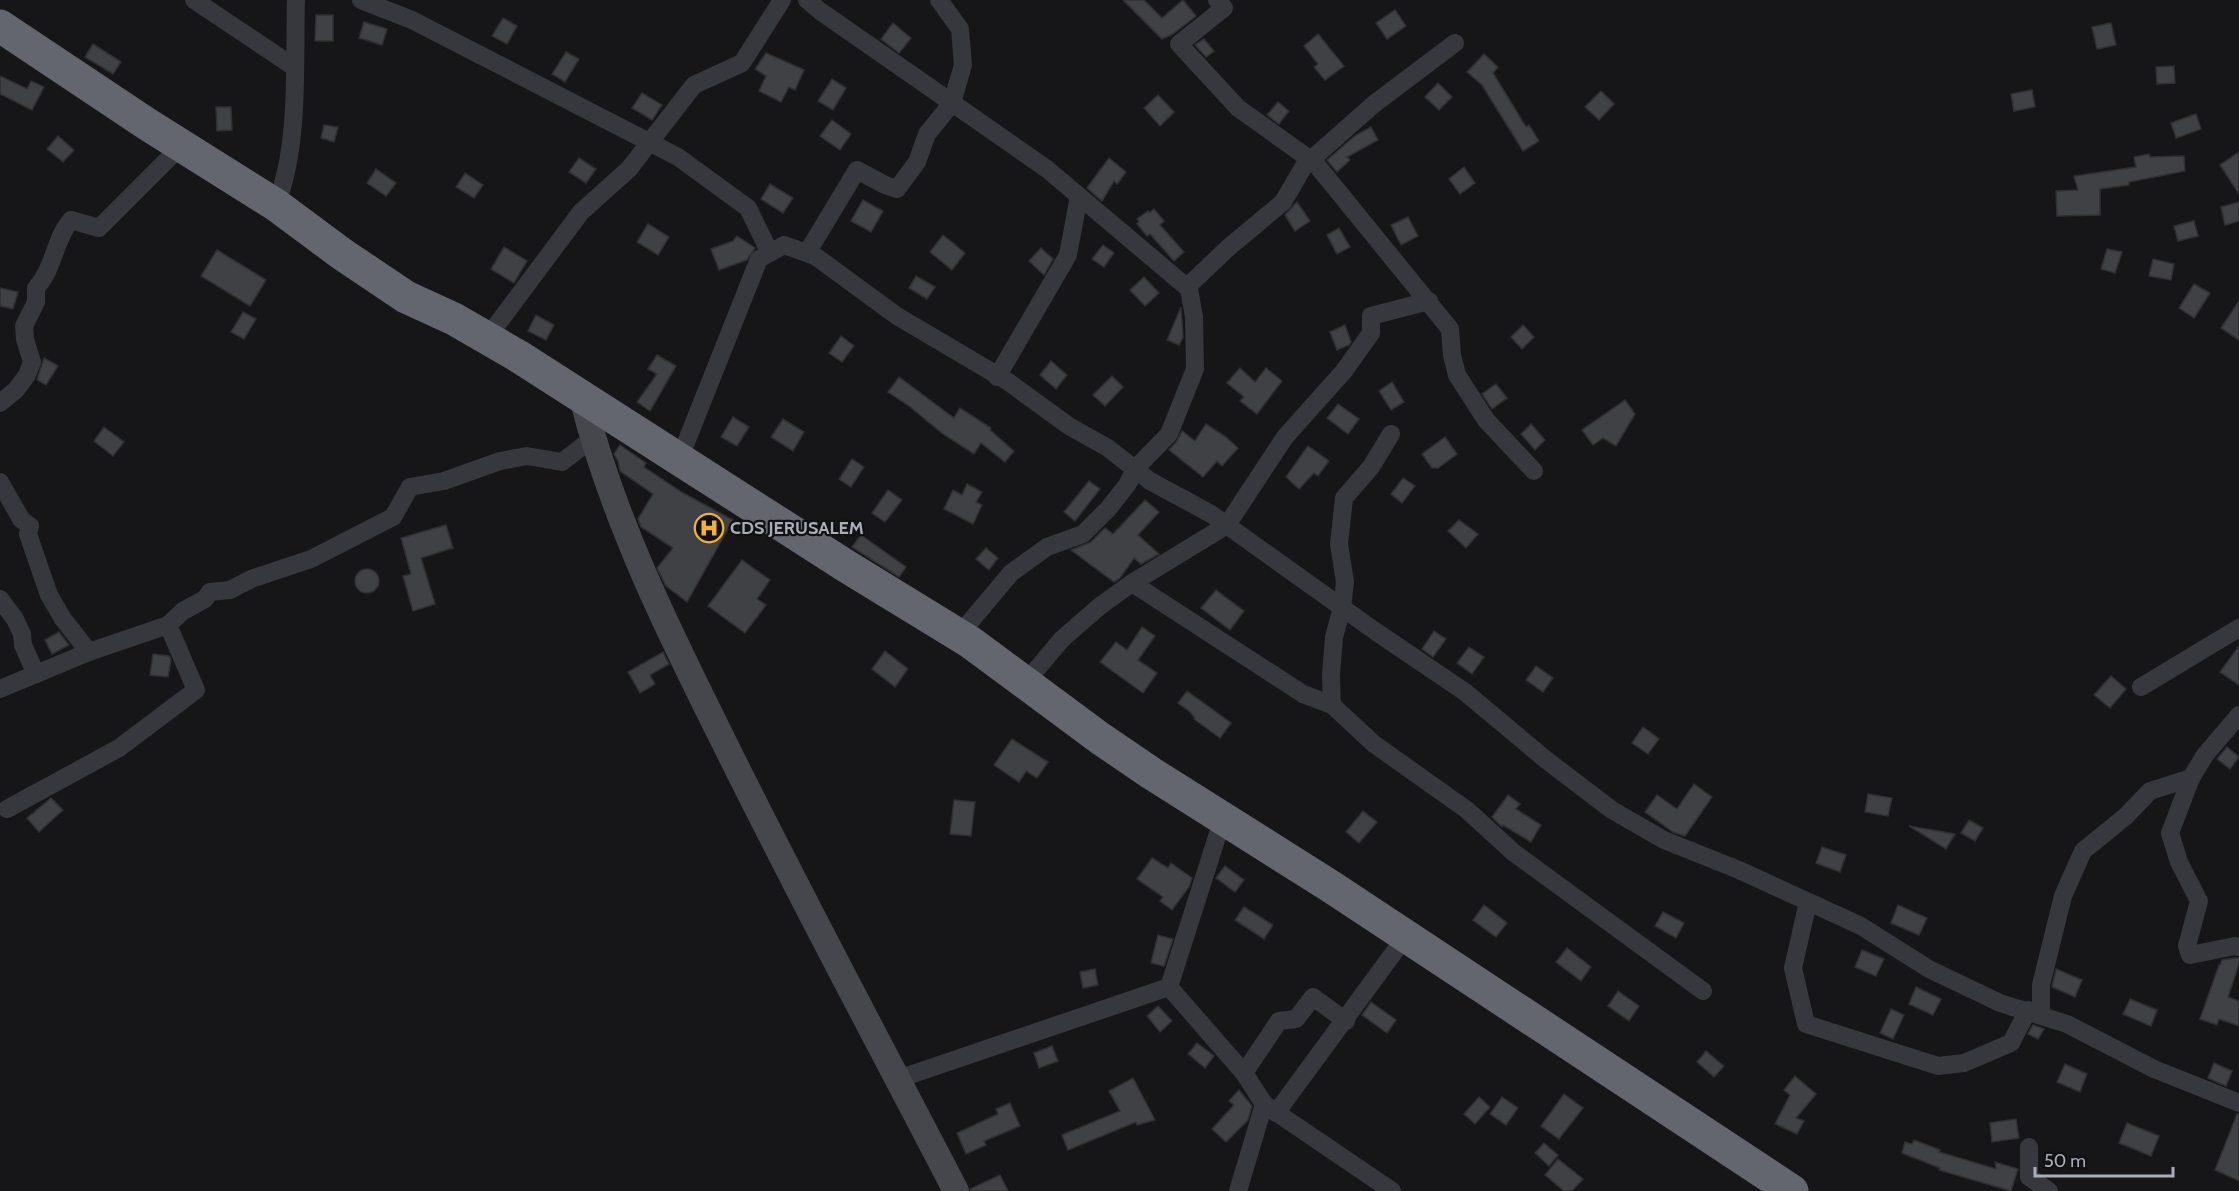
<svg xmlns="http://www.w3.org/2000/svg" width="2239" height="1191" font-family="Cabin,sans-serif">
  <rect width="100%" height="100%" fill="#161618"/>
  <g fill="#404145" stroke="#303034" stroke-width="1.5">
    <polygon points="1123,0 1144,0 1162,18 1183,0 1196,16 1173,34 1162,39"/>
    <polygon points="1395,10 1406,26 1387,39 1376,23"/>
    <polygon points="316,15 333,15 333,41 315,41"/>
    <polygon points="503,18 517,26 507,44 492,36"/>
    <polygon points="364,22 387,29 382,45 359,38"/>
    <polygon points="893,23 911,38 899,53 881,39"/>
    <polygon points="2111,23 2116,45 2097,49 2092,27"/>
    <polygon points="1318,34 1344,66 1325,80 1314,67 1318,64 1304,46"/>
    <polygon points="1204,39 1214,51 1206,57 1195,45"/>
    <polygon points="93,44 121,62 113,74 85,57"/>
    <polygon points="566,52 579,59 565,82 552,74"/>
    <polygon points="766,53 804,70 795,90 789,87 781,102 759,91 766,76 755,69"/>
    <polygon points="1484,54 1498,67 1493,73 1526,127 1529,125 1539,141 1523,151 1482,85 1467,72"/>
    <polygon points="2174,66 2175,83 2157,84 2156,67"/>
    <polygon points="0,76 27,89 31,81 44,87 32,110 0,94"/>
    <polygon points="832,79 846,88 833,110 818,101"/>
    <polygon points="1438,83 1452,97 1439,110 1425,97"/>
    <polygon points="2032,90 2035,107 2014,111 2011,94"/>
    <polygon points="1601,91 1614,104 1599,120 1585,107"/>
    <polygon points="642,93 662,105 652,120 632,108"/>
    <polygon points="1158,95 1174,112 1160,126 1144,108"/>
    <polygon points="1278,102 1289,111 1279,124 1267,115"/>
    <polygon points="216,107 231,107 232,130 217,131"/>
    <polygon points="2196,114 2201,129 2176,138 2171,123"/>
    <polygon points="832,120 851,134 840,150 820,136"/>
    <polygon points="324,125 338,127 334,142 321,138"/>
    <polygon points="1371,127 1378,140 1347,157 1350,160 1337,172 1327,160 1356,135"/>
    <polygon points="58,136 74,150 63,162 47,149"/>
    <polygon points="2239,152 2239,194 2220,165"/>
    <polygon points="2149,154 2150,157 2184,156 2185,171 2129,182 2129,185 2100,189 2100,215 2057,216 2056,191 2078,190 2074,176 2136,167 2134,157"/>
    <polygon points="579,158 596,169 586,183 569,172"/>
    <polygon points="1109,158 1126,172 1117,184 1114,181 1102,201 1087,188"/>
    <polygon points="1464,167 1475,183 1460,194 1449,179"/>
    <polygon points="376,169 396,183 386,196 367,183"/>
    <polygon points="465,173 483,185 474,198 456,187"/>
    <polygon points="770,184 793,198 783,213 761,199"/>
    <polygon points="863,200 883,211 871,232 851,221"/>
    <polygon points="1297,202 1310,221 1295,231 1285,215"/>
    <polygon points="2239,202 2239,221 2225,225 2221,207"/>
    <polygon points="1154,209 1164,221 1160,225 1184,252 1174,261 1150,234 1147,236 1137,224 1139,221 1137,219 1148,211 1149,213"/>
    <polygon points="1408,217 1418,236 1401,245 1391,225"/>
    <polygon points="2194,221 2198,236 2178,241 2174,226"/>
    <polygon points="648,224 669,237 658,255 637,242"/>
    <polygon points="1339,228 1350,247 1337,254 1327,235"/>
    <polygon points="943,235 965,253 952,270 930,252"/>
    <polygon points="737,236 755,248 747,260 719,270 711,249 733,241"/>
    <polygon points="1103,245 1114,253 1104,267 1092,259"/>
    <polygon points="504,247 527,261 514,283 491,269"/>
    <polygon points="1041,248 1053,259 1044,275 1029,261"/>
    <polygon points="2107,249 2122,252 2115,273 2101,269"/>
    <polygon points="217,250 266,280 250,306 201,276"/>
    <polygon points="2153,259 2174,264 2171,280 2149,276"/>
    <polygon points="916,276 935,287 927,299 909,288"/>
    <polygon points="1144,277 1159,293 1145,306 1130,290"/>
    <polygon points="2194,284 2210,293 2194,318 2179,308"/>
    <polygon points="0,288 18,292 13,309 0,306"/>
    <polygon points="2239,301 2239,340 2221,328"/>
    <polygon points="1181,307 1183,337 1179,345 1167,340"/>
    <polygon points="243,312 256,319 244,339 231,332"/>
    <polygon points="536,315 554,325 546,340 528,331"/>
    <polygon points="1345,325 1351,342 1349,345 1337,350 1330,332"/>
    <polygon points="1523,325 1534,337 1522,349 1511,337"/>
    <polygon points="841,336 854,346 842,362 829,353"/>
    <polygon points="657,355 676,366 650,411 637,402 657,374 648,369"/>
    <polygon points="44,358 58,366 46,385 37,380"/>
    <polygon points="1051,361 1067,375 1056,389 1040,375"/>
    <polygon points="1240,368 1255,382 1266,368 1282,381 1257,414 1240,401 1244,397 1227,383"/>
    <polygon points="1112,376 1123,387 1105,406 1093,395"/>
    <polygon points="899,377 954,418 960,408 991,428 990,430 1014,451 1005,462 981,443 974,454 943,434 909,406 888,392"/>
    <polygon points="1392,382 1404,402 1391,410 1379,391"/>
    <polygon points="1496,384 1507,398 1492,409 1482,394"/>
    <polygon points="1625,400 1635,414 1616,446 1603,438 1593,445 1582,430"/>
    <polygon points="1338,404 1359,419 1348,434 1327,418"/>
    <polygon points="733,417 749,427 737,446 721,437"/>
    <polygon points="783,419 804,432 793,451 771,437"/>
    <polygon points="1206,424 1226,437 1238,448 1222,466 1217,461 1203,477 1169,450 1177,441 1182,431 1195,441"/>
    <polygon points="1531,424 1545,440 1535,450 1521,434"/>
    <polygon points="104,427 124,442 113,456 94,441"/>
    <polygon points="1445,437 1457,454 1438,468 1432,468 1422,454"/>
    <polygon points="620,445 646,463 644,467 683,493 733,520 687,602 666,586 657,568 673,548 641,527 638,519 653,494 620,471 618,461 614,454"/>
    <polygon points="1308,446 1329,461 1318,476 1314,473 1299,489 1286,477"/>
    <polygon points="852,459 864,467 851,487 839,479"/>
    <polygon points="1403,478 1415,486 1402,503 1391,494"/>
    <polygon points="1089,481 1100,489 1075,521 1064,512"/>
    <polygon points="967,484 982,492 976,502 982,505 973,524 944,509 953,490 962,495"/>
    <polygon points="888,490 902,500 885,522 872,513"/>
    <polygon points="1145,500 1159,512 1138,535 1159,554 1141,564 1134,558 1120,578 1114,582 1071,550 1091,542 1105,528 1113,534"/>
    <polygon points="1459,520 1478,534 1466,548 1448,531"/>
    <polygon points="446,525 453,548 421,558 435,604 413,611 403,576 411,574 401,538"/>
    <polygon points="861,535 906,567 899,577 852,547"/>
    <polygon points="986,548 998,558 989,570 976,559"/>
    <polygon points="742,560 770,580 757,599 766,605 745,633 708,606"/>
    <circle cx="367" cy="581" r="12"/>
    <polygon points="1216,590 1244,611 1230,630 1201,608"/>
    <polygon points="1142,627 1155,636 1138,660 1157,673 1143,693 1100,662 1116,642 1127,650"/>
    <polygon points="1434,631 1446,639 1433,657 1422,649"/>
    <polygon points="59,632 69,645 52,654 45,640"/>
    <polygon points="2239,646 2239,685 2220,672"/>
    <polygon points="1469,647 1484,657 1472,674 1457,663"/>
    <polygon points="885,651 908,669 895,687 872,669"/>
    <polygon points="663,652 669,664 650,675 655,684 640,693 628,672"/>
    <polygon points="153,654 169,656 171,660 168,677 150,675"/>
    <polygon points="1536,666 1553,678 1543,692 1526,680"/>
    <polygon points="2111,676 2126,689 2110,708 2094,695"/>
    <polygon points="1187,691 1231,723 1220,738 1194,719 1195,718 1189,711 1178,703"/>
    <polygon points="1643,727 1659,739 1648,754 1632,743"/>
    <polygon points="1012,739 1048,762 1037,778 1026,771 1019,782 994,765"/>
    <polygon points="2227,747 2239,757 2230,769 2217,759"/>
    <polygon points="1694,784 1712,797 1685,836 1673,832 1645,812 1657,795 1677,809"/>
    <polygon points="1868,794 1892,798 1888,816 1865,812"/>
    <polygon points="1508,795 1520,804 1516,809 1541,825 1531,842 1503,825 1502,827 1492,817"/>
    <polygon points="51,798 63,810 39,832 27,818"/>
    <polygon points="954,800 975,802 971,836 950,834"/>
    <polygon points="1363,811 1377,822 1359,843 1346,832"/>
    <polygon points="1969,820 1983,828 1975,841 1961,833"/>
    <polygon points="1909,826 1955,834 1946,849"/>
    <polygon points="1822,847 1846,855 1840,872 1816,863"/>
    <polygon points="1152,858 1168,868 1171,863 1192,878 1189,887 1172,910 1160,901 1163,897 1137,879"/>
    <polygon points="1225,866 1244,880 1235,892 1216,878"/>
    <polygon points="1484,905 1507,923 1496,937 1473,920"/>
    <polygon points="1898,905 1927,918 1919,935 1891,923"/>
    <polygon points="1244,907 1273,925 1264,939 1235,920"/>
    <polygon points="1663,912 1684,923 1676,938 1655,926"/>
    <polygon points="1158,935 1173,939 1164,966 1151,963"/>
    <polygon points="1567,948 1591,967 1581,981 1556,962"/>
    <polygon points="1862,950 1884,959 1876,976 1855,967"/>
    <polygon points="2235,958 2239,958 2239,964 2228,997 2239,1001 2239,1026 2219,1019 2217,1025 2200,1019 2219,965 2220,965 2222,960"/>
    <polygon points="1095,969 1098,985 1083,988 1080,972"/>
    <polygon points="2056,969 2082,980 2075,997 2052,987"/>
    <polygon points="1916,987 1941,999 1933,1015 1909,1004"/>
    <polygon points="1618,991 1639,1006 1629,1021 1608,1006"/>
    <polygon points="2130,999 2157,1010 2151,1026 2123,1014"/>
    <polygon points="1371,1002 1396,1020 1387,1033 1362,1015"/>
    <polygon points="1158,1006 1172,1021 1160,1032 1147,1016"/>
    <polygon points="1891,1009 1904,1015 1893,1039 1880,1033"/>
    <polygon points="2033,1025 2044,1029 2038,1039 2028,1034"/>
    <polygon points="1197,1043 1214,1056 1205,1068 1188,1054"/>
    <polygon points="1052,1046 1058,1061 1039,1068 1034,1053"/>
    <polygon points="1706,1051 1724,1066 1714,1077 1697,1062"/>
    <polygon points="2214,1063 2232,1071 2226,1086 2208,1078"/>
    <polygon points="2065,1064 2087,1074 2080,1092 2057,1082"/>
    <polygon points="1795,1076 1816,1094 1796,1118 1804,1121 1797,1134 1775,1124 1790,1095 1784,1090"/>
    <polygon points="1133,1078 1155,1120 1137,1125 1136,1122 1068,1150 1062,1135 1120,1111 1109,1091"/>
    <polygon points="1239,1090 1252,1106 1248,1120 1226,1142 1212,1129 1234,1105 1229,1101"/>
    <polygon points="1564,1094 1583,1108 1559,1139 1541,1126"/>
    <polygon points="1479,1097 1490,1107 1475,1124 1464,1114"/>
    <polygon points="1502,1097 1518,1108 1506,1125 1490,1114"/>
    <polygon points="1010,1103 1020,1126 984,1141 986,1145 966,1154 957,1133 998,1114 996,1109"/>
    <polygon points="2237,1114 2239,1114 2239,1181 2215,1170"/>
    <polygon points="2016,1119 2019,1138 1992,1142 1990,1123"/>
    <polygon points="2127,1123 2159,1136 2151,1156 2119,1143"/>
    <polygon points="1914,1140 1940,1150 1939,1152 1996,1169 1995,1162 2018,1169 2011,1191 1939,1170 1940,1168 1902,1153 1905,1142 1912,1144"/>
    <polygon points="1544,1143 1558,1155 1549,1166 1535,1153"/>
    <polygon points="1558,1159 1583,1179 1572,1191 1564,1191 1545,1175"/>
    <polygon points="1000,1175 1008,1191 971,1191 970,1189"/>
  </g>
  <g fill="none" stroke-linecap="round" stroke-linejoin="round">
    <g stroke="#37383d" stroke-width="18">
      <polyline points="194,0 294,67"/>
      <polyline points="361,0 412,20 678,157 748,208 770,253"/>
      <polyline points="807,0 820,11 1047,169 1189,289 1194,317 1195,369 1169,434 1136,468 1127,485 1108,509 1083,534 1047,547 1011,573 959,635"/>
      <polyline points="1217,0 1224,8 1179,44 1238,108 1315,163 1450,329 1452,355 1457,375 1486,420 1534,471"/>
      <path d="M276,205c24,-61 18,-140 20,-205"/>
      <polyline points="807,253 857,170 885,185 897,189 917,162 927,134 952,103 963,65 960,29 939,0"/>
      <polyline points="1187,287 1228,248 1283,202 1304,166 1374,104 1455,43"/>
      <polyline points="487,338 581,212 629,169 694,85 742,63 782,0"/>
      <polyline points="997,377 1068,255 1079,196"/>
      <path d="M0,403l16,-13 11,-15 5,-13 -7,-23 -1,-13 12,-24v-14c18,-19 18,-48 35,-68l28,8 83,-83"/>
      <polyline points="1391,434 1371,467 1344,498 1339,544 1345,582 1342,608 1334,637 1331,675 1332,705 1374,744 1467,810 1513,852 1703,991"/>
      <polyline points="679,460 759,259 784,245 815,256 897,316 1007,381 1069,426 1108,448 1150,481 1211,514 1375,631 1465,692 1545,759 1612,810 1664,840 1739,870 1861,926 1929,969 2000,1003 2067,1024 2154,1069 2239,1103"/>
      <polyline points="0,482 21,519 30,526 28,534 49,595 63,619 89,652 168,625 183,611 205,599 210,592 230,590 251,579 311,559 393,517 410,487 444,481 500,461 527,456 562,462 593,438"/>
      <polyline points="1132,583 1303,694 1332,705"/>
      <polyline points="0,599 15,619 22,634 23,645 36,674"/>
      <polyline points="1025,683 1062,639 1100,606 1132,583 1227,525 1285,437 1344,371 1371,333 1371,316 1429,301"/>
      <polyline points="2141,687 2239,628"/>
      <polyline points="0,689 89,652"/>
      <polyline points="2191,778 2170,833 2179,862 2199,901 2187,946 2190,955 2235,946 2239,947"/>
      <polyline points="7,809 119,748 196,690 168,625"/>
      <polyline points="1223,818 1169,987 1244,1073"/>
      <polyline points="1808,902 1793,968 1806,1024 1938,1066 1964,1063 2011,1043 2028,1010"/>
      <polyline points="2041,1014 2041,985 2063,896 2083,851 2126,816 2150,791 2191,778 2205,755 2239,715"/>
      <polyline points="1346,1021 1313,997 1296,1019 1279,1021 1244,1073 1264,1104 1392,1191"/>
      <polyline points="898,1079 1169,987"/>
      <polyline points="1276,1113 1406,936"/>
      <polyline points="2029,1147 2029,1177 2049,1191"/>
      <polyline points="1238,1191 1264,1104"/>
    </g>
    <path stroke="#45474d" stroke-width="26" d="M582,397c30,120 86,233 141,343 75,152 155,301 233,451"/>
    <polyline stroke="#63666e" stroke-width="33" points="0,26 147,124 276,205 342,254 406,297 454,319 518,356 846,566 970,642 1101,739 1151,773 1330,886 1792,1191"/>
  </g>
  <defs>
    <g id="hospital-ring" transform="scale(1.5)"><circle r="9.5" fill="#111113" stroke="#f2b134" stroke-width="1.5"/><path d="M-5-5h3v3.5h4V-5h3V5h-3V1.5h-4V5h-3Z" fill="#f2b134"/></g>
  </defs>
  <g fill-rule="evenodd">
    <use href="#hospital-ring" x="709" y="528"/>
  </g>
  <g text-anchor="middle" dominant-baseline="central" stroke-width="4.5" stroke-linejoin="round" paint-order="stroke">
    <g font-size="18" font-weight="bold" fill="#a8adb8" stroke="#111113" text-anchor="start">
      <text x="730" y="528">CDS JERUSALEM</text>
    </g>
  </g>
  <path d="M2035 1167v9h138v-9" fill="none" stroke="#a8adb8" stroke-width="3"/>
  <text x="2044" y="1167" font-size="18" fill="#a8adb8" stroke="#111113" stroke-width="4.5" paint-order="stroke">50 m</text>
</svg>
